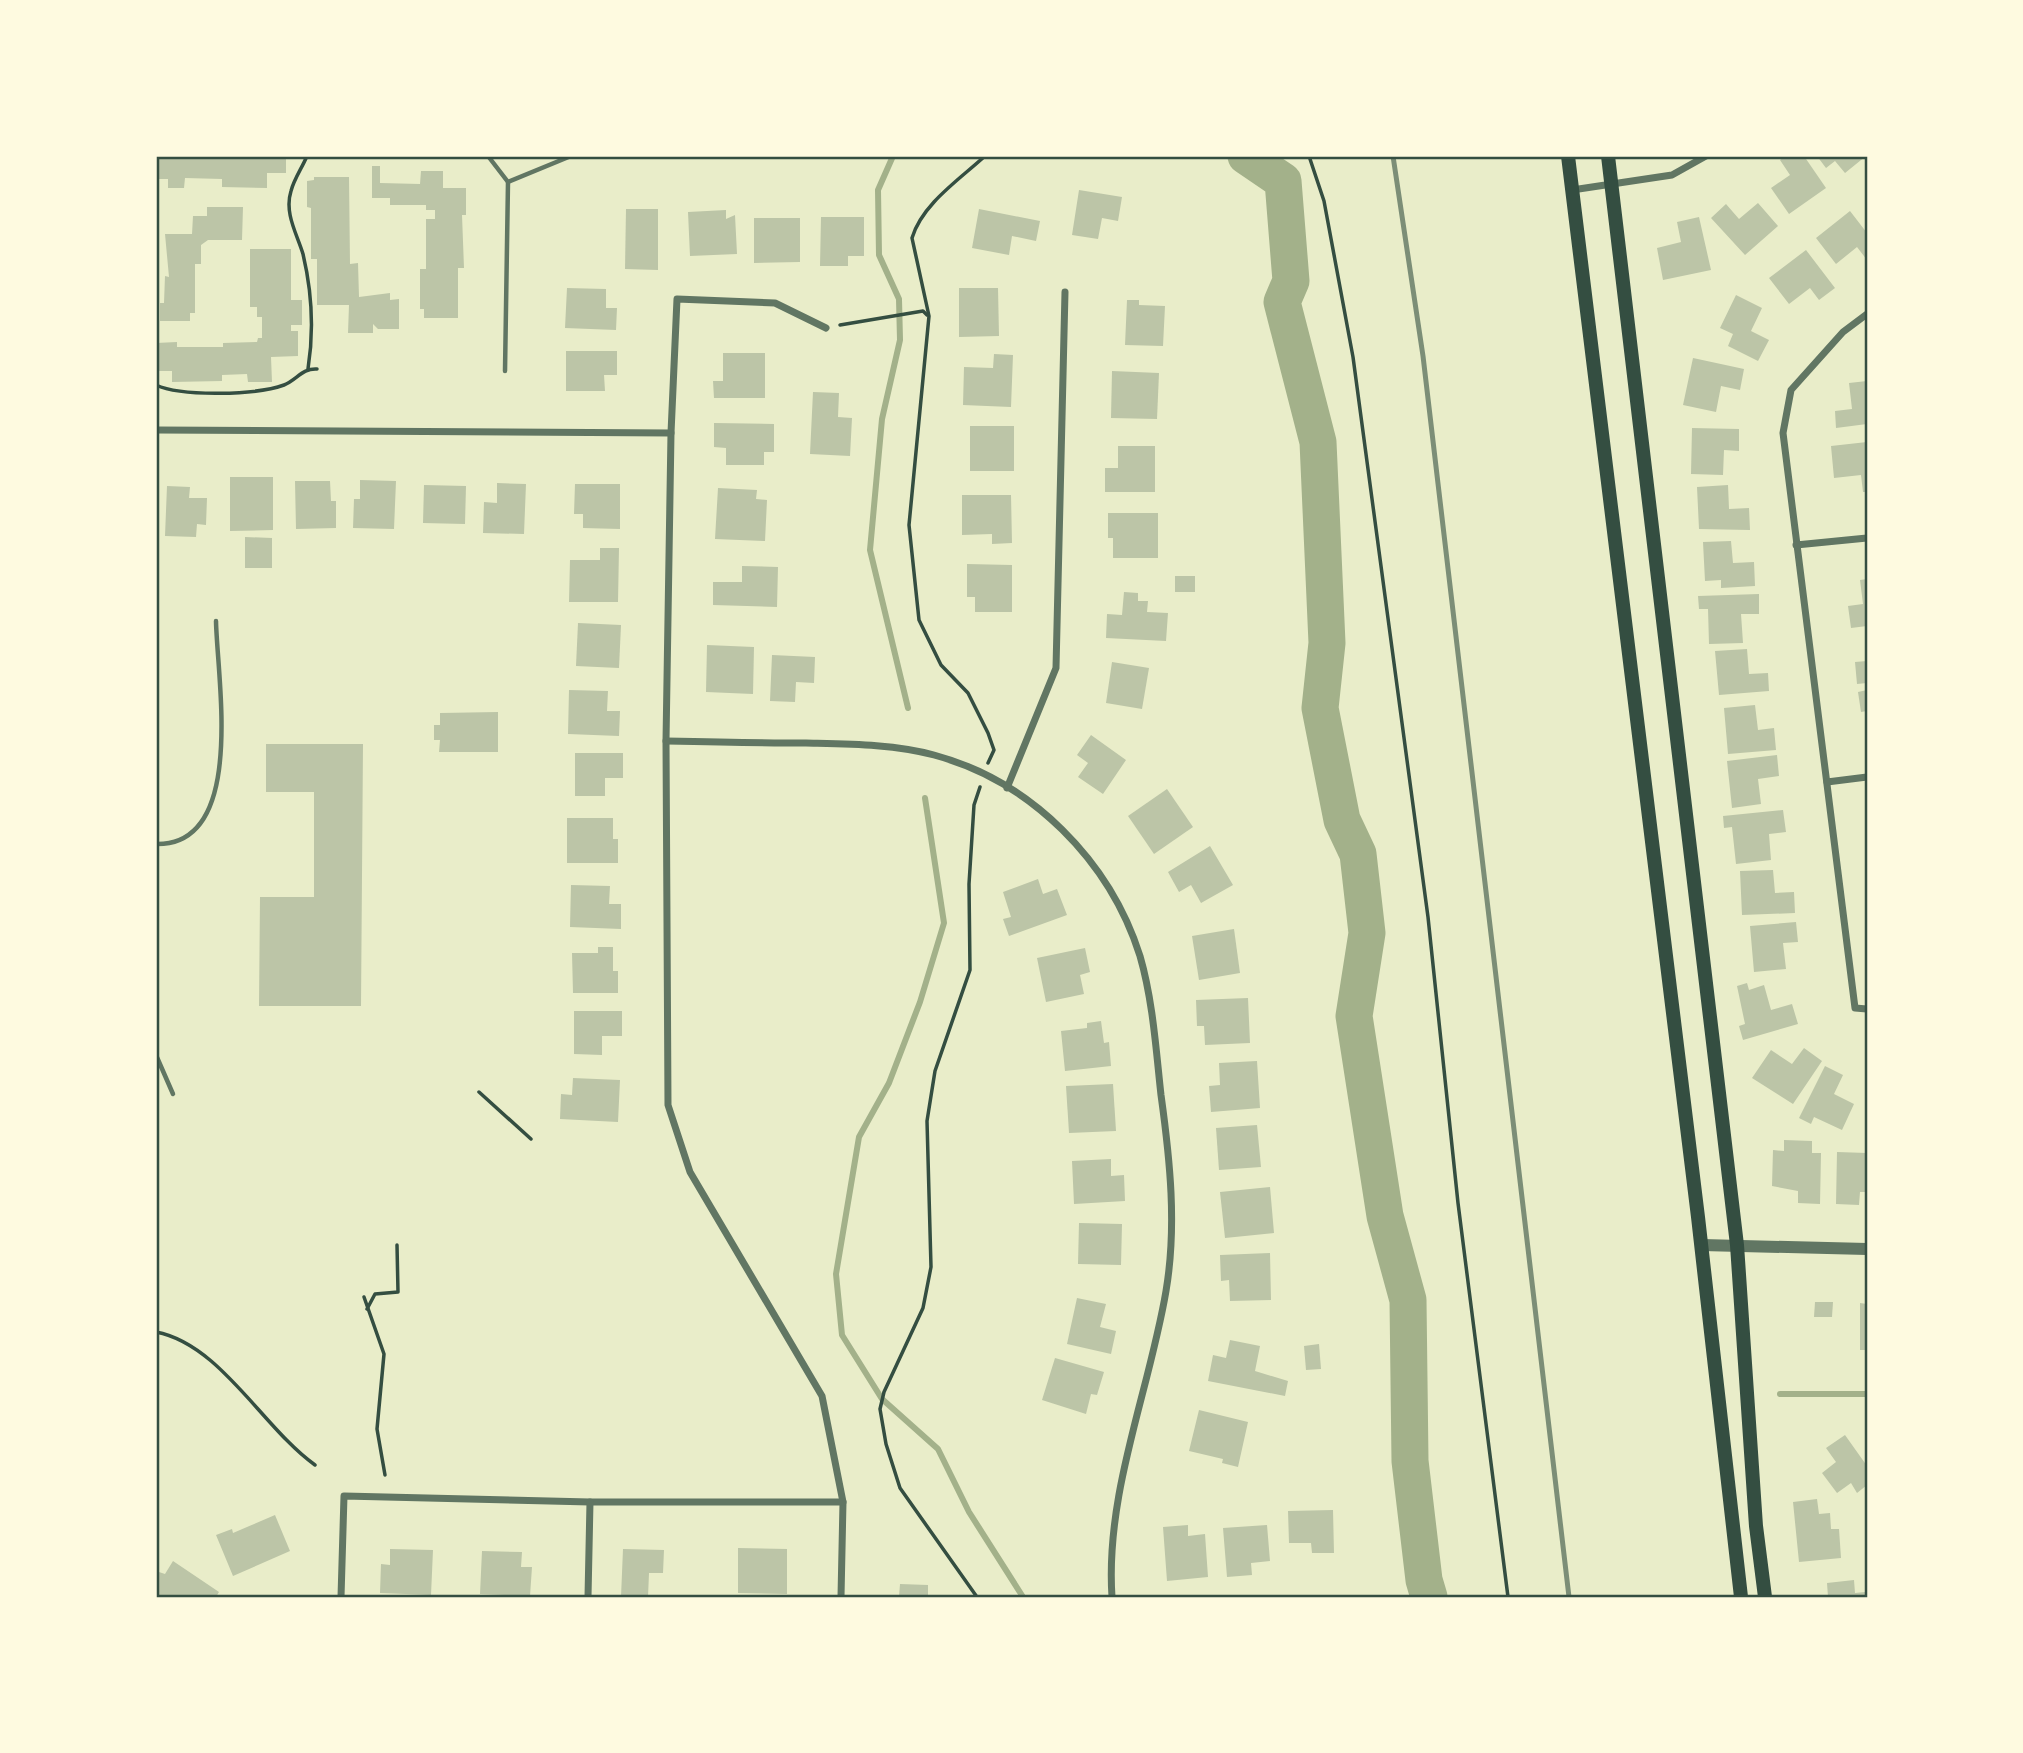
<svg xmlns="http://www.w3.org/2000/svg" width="2023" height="1753" font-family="'Public Sans',sans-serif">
  <rect width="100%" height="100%" fill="#e9edc9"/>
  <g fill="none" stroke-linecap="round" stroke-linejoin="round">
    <g stroke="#a3b18a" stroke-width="6">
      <polyline points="893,156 878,190 879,255 899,299 900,340 882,419 870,550 908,708"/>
      <polyline points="925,798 944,923 920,1002 889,1083 859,1137 836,1274 842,1335 882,1399 938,1449 969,1512 1023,1597"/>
      <polyline points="1780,1394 1867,1394"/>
    </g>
    <polyline stroke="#a3b18a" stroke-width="37" points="1246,156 1283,181 1291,281 1282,302 1318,442 1327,643 1320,708 1342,820 1358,854 1367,933 1354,1016 1385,1216 1408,1300 1410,1461 1424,1580 1429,1597"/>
  </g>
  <g fill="#bcc5a7">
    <polygon points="156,156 286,156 286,173 267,173 267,188 222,187 222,179 185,178 184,188 168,188 168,179 156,179"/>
    <polygon points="1785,156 1804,156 1826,188 1789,214 1771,188 1790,175 1780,160"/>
    <polygon points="1817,156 1866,156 1845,173 1835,161 1826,168"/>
    <polygon points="372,166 380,166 380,183 420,184 421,171 443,171 443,188 466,188 466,215 462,215 464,268 458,268 458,318 424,318 424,309 420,309 420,269 426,269 426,219 435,219 435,210 426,210 426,205 390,205 390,198 372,198"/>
    <polygon points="314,177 349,177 350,264 358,263 359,297 390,293 390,300 399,299 399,329 378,329 373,324 373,333 348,333 349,305 317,305 317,259 311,259 311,208 307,207 307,181 314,180"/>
    <polygon points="1079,190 1122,197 1118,221 1102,218 1098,239 1072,235"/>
    <polygon points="1758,203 1778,226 1745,255 1711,218 1726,204 1739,219"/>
    <polygon points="207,207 243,207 242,240 208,240 201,245 201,264 195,264 195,313 190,313 190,321 160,321 160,303 164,303 165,276 169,277 165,234 192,234 193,216 207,216"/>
    <polygon points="626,209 658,209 658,270 625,269"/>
    <polygon points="979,209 1040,221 1036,241 1012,236 1009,255 972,248"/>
    <polygon points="726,210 726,219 735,215 737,254 690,256 688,212"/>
    <polygon points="1850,211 1867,233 1867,260 1857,247 1836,264 1816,238"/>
    <polygon points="821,217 864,217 864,256 848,256 848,266 820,266"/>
    <polygon points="1699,217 1711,270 1663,280 1657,248 1681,242 1677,222"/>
    <polygon points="754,218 800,218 800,262 754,263"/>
    <polygon points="250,249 291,249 291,300 302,300 302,325 291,325 291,331 298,331 298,356 271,357 272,382 248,382 247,374 222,375 222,381 172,382 172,371 157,371 156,343 177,342 177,347 223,347 223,343 257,342 258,338 262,338 262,317 257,317 257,307 250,307"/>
    <polygon points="1806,250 1835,288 1819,300 1810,288 1789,304 1769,278"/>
    <polygon points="567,288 606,289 606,308 617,308 616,330 565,328"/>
    <polygon points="959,288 998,288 999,336 959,337"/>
    <polygon points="1736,295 1762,308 1751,331 1769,340 1758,361 1728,346 1733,334 1720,328"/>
    <polygon points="1127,300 1139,300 1139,305 1165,306 1163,346 1125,345"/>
    <polygon points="566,351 617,351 617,375 604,375 605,391 566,391"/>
    <polygon points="723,353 765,353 765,398 714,398 713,381 723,381"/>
    <polygon points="994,354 1013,355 1011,407 963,405 964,367 993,368"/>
    <polygon points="1693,358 1744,369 1740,390 1721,386 1716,412 1683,405"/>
    <polygon points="1112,371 1159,373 1157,419 1111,418"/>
    <polygon points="1867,381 1867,424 1836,428 1835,411 1852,409 1849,383"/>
    <polygon points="813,392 839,393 838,417 852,418 850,456 810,454"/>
    <polygon points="714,423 774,424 774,452 764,452 764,465 726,465 726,448 714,447"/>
    <rect x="970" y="426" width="44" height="45"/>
    <polygon points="1692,428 1739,429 1739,451 1724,450 1723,475 1691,474"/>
    <polygon points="1867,442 1867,492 1863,492 1861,475 1834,478 1831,446"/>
    <polygon points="1118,446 1155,446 1155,492 1105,492 1105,468 1118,468"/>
    <polygon points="230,477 273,477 273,530 230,531"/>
    <polygon points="360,480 396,481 394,529 353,528 354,499 360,499"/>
    <polygon points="295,481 330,481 331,501 336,501 336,528 296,529"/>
    <polygon points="497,483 526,484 524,534 483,533 484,502 497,503"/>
    <polygon points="575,484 620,484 620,529 583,528 583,514 574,514"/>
    <polygon points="424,485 466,486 465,524 423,523"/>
    <polygon points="1728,485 1729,509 1749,508 1750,530 1699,529 1697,487"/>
    <polygon points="167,486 190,487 189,498 207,498 206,525 197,524 196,537 165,536"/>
    <polygon points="718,488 757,490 756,499 767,500 765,541 715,539"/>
    <polygon points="962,495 1011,495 1012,543 992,544 992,534 962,535"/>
    <polygon points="1108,513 1158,513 1158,558 1113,558 1113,538 1108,538"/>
    <polygon points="245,537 272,538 272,568 245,568"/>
    <polygon points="1731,541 1733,563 1754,562 1755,586 1721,588 1721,580 1705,581 1703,542"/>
    <polygon points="600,548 619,548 618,602 569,602 570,560 600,560"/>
    <polygon points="967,564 1012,565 1012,612 975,612 975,597 967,597"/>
    <polygon points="742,566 778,567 777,607 713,605 713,582 742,582"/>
    <rect x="1175" y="576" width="20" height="16"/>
    <polygon points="1867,579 1867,626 1851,628 1848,606 1863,604 1860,580"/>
    <polygon points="1124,592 1138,593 1138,601 1148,601 1147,612 1168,613 1166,641 1106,638 1107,614 1122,615"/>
    <polygon points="1759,594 1759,614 1741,614 1743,643 1709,644 1708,609 1699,609 1698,596"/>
    <polygon points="578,623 621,625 619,668 576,666"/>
    <polygon points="707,645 754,647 753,694 706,692"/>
    <polygon points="1747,649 1749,674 1768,673 1769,691 1719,695 1715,651"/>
    <polygon points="772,655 815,657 814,683 796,682 795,702 770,701"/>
    <polygon points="1867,661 1867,683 1857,684 1855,662"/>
    <polygon points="1112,662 1149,668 1142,709 1106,703"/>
    <polygon points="569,690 608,691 607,711 620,711 619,736 568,734"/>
    <polygon points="1867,690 1867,711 1861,712 1858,692"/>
    <polygon points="1755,705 1758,730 1774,728 1776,750 1728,754 1724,708"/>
    <polygon points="498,712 498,752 439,752 440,740 434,740 434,725 440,725 440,713"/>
    <polygon points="1091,735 1126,760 1103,794 1078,777 1088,763 1077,755"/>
    <polygon points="266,744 363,744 361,1006 259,1006 260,897 314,897 314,792 266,792"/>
    <polygon points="575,753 623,753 623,778 605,778 605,796 575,796"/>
    <polygon points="1777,755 1779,776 1758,779 1761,804 1732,808 1727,761"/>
    <polygon points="1167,789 1193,827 1154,854 1128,816"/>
    <polygon points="1783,810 1786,832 1769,834 1771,860 1736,864 1732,827 1724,828 1723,816"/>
    <polygon points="567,818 613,818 613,839 618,839 618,863 567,863"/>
    <polygon points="1210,846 1233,885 1201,903 1191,885 1179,892 1168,872"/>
    <polygon points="1773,870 1775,893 1794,892 1795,913 1742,915 1740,871"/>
    <polygon points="1038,879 1043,894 1057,889 1067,915 1009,936 1003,919 1011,917 1003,892"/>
    <polygon points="571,885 610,886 609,904 621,904 621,929 570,927"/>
    <polygon points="1796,922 1798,942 1783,943 1786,969 1754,972 1750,926"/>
    <polygon points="1234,929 1240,973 1199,980 1192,936"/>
    <polygon points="598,947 613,947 613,971 618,971 618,993 573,993 572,953 598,953"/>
    <polygon points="1085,948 1090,972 1080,975 1084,994 1046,1002 1037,958"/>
    <polygon points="1747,983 1749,990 1764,985 1771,1010 1792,1004 1798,1024 1743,1040 1739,1026 1745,1024 1737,986"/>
    <polygon points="1248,998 1250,1043 1205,1045 1204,1026 1197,1026 1196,1000"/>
    <polygon points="574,1011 622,1011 622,1036 602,1036 602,1055 574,1054"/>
    <polygon points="1101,1021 1104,1043 1109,1042 1111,1066 1065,1071 1061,1031 1087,1028 1087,1023"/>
    <polygon points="1804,1048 1822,1061 1793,1104 1752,1078 1771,1050 1792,1064"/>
    <polygon points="1257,1061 1260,1108 1211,1112 1209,1086 1220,1085 1219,1063"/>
    <polygon points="1825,1066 1843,1075 1834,1094 1854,1104 1842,1130 1814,1117 1811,1124 1799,1118"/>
    <polygon points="573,1078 620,1080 618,1122 560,1119 561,1094 572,1095"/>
    <polygon points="1113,1084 1116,1131 1069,1133 1066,1086"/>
    <polygon points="1257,1125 1261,1167 1219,1170 1216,1128"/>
    <polygon points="1784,1140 1812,1141 1812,1153 1821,1153 1820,1204 1798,1203 1798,1191 1772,1186 1773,1150 1784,1151"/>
    <polygon points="1837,1152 1867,1153 1867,1192 1860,1192 1859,1205 1836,1204"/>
    <polygon points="1111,1159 1111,1176 1124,1175 1125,1201 1074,1204 1072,1161"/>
    <polygon points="1270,1187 1274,1233 1225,1238 1220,1192"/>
    <polygon points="1079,1223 1122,1224 1121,1265 1078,1264"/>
    <polygon points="1270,1253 1271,1300 1230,1301 1229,1280 1221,1281 1220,1255"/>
    <polygon points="1077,1298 1106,1304 1100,1327 1116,1331 1111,1354 1067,1344"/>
    <polygon points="1815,1302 1833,1302 1832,1317 1814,1317"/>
    <polygon points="1860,1303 1867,1304 1867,1350 1860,1350"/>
    <polygon points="1230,1340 1260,1346 1255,1371 1288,1381 1285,1396 1208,1381 1213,1355 1226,1358"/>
    <polygon points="1319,1344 1321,1369 1306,1370 1304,1346"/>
    <polygon points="1055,1358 1104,1372 1097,1395 1091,1394 1086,1414 1042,1400"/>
    <polygon points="1199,1410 1248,1422 1238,1467 1222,1463 1223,1459 1189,1451"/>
    <polygon points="1845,1435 1867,1466 1867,1485 1857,1493 1851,1483 1837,1493 1822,1473 1836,1462 1826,1448"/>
    <polygon points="1817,1499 1819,1514 1830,1513 1831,1529 1839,1529 1841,1558 1799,1562 1793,1502"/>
    <polygon points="1333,1510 1334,1553 1312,1553 1311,1543 1289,1543 1288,1511"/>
    <polygon points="275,1515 290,1551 233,1576 216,1535 232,1529 233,1533"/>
    <polygon points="1188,1525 1188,1536 1205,1534 1208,1577 1167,1581 1163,1527"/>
    <polygon points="1267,1525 1270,1561 1251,1563 1252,1575 1227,1577 1223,1528"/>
    <polygon points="738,1548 787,1549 787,1594 738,1593"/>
    <polygon points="390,1549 433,1550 431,1595 380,1593 381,1564 390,1565"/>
    <polygon points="623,1549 664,1550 663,1573 649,1573 648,1597 621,1597"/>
    <polygon points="482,1551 522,1552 521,1567 532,1567 530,1596 480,1594"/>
    <polygon points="173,1561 219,1592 216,1597 156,1597 156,1571 165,1574"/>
    <polygon points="1854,1580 1855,1593 1865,1592 1865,1597 1828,1597 1827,1583"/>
    <polygon points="900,1584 928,1585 928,1597 899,1597"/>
  </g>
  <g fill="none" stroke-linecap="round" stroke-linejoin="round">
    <g stroke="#344e41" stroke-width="3.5">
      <path d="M307,156c-5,12 -13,23 -16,35 -7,22 6,43 12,63 9,38 11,77 5,115"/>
      <path d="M985,156c-25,23 -63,48 -73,82l17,78 -20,209 10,95 22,45 27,28 20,40 6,17 -6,13"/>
      <polyline points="1309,156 1324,201 1353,357 1428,917 1458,1203 1508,1597"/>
      <polyline points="840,325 923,311 927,315"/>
      <path d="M156,385c26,12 101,10 128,0 13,-5 18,-17 33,-16"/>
      <polyline points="479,1092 531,1139"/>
      <polyline points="364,1297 384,1354 377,1429 385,1475"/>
      <polyline points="367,1309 375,1294 398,1292 397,1245"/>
      <path d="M156,1332c64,12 107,96 159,133"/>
      <polyline points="977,1597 900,1488 886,1444 880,1409 884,1392 923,1308 931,1267 927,1121 935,1071 970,970 969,884 974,805 980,787"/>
    </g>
    <g stroke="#617663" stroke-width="4.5">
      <polyline points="488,156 508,182 505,371"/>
      <polyline points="508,182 571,156"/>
      <path d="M156,844c91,2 61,-165 60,-223"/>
      <polyline points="156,1055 173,1094"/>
    </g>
    <g stroke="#617663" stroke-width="7">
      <polyline points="1572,190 1672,175 1706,156"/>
      <polyline points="1867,314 1843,332 1791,390 1783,433 1855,1008 1867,1009"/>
      <polyline points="826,328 775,303 677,299 671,433 666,741 668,1105 690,1172 822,1396 843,1502 841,1597"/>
      <polyline points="156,430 671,433"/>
      <polyline points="1796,545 1867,538"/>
      <path d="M666,741c46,1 93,2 140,2 42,1 88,1 128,12 97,26 176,106 206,201 13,45 16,94 21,139 9,65 16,131 5,196 -17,101 -61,202 -54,306"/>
      <polyline points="1827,782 1867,777"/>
      <polyline points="1007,788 1056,668 1065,292"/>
      <polyline points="341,1597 344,1496 590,1502 843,1502"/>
      <polyline points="588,1597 590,1502"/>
    </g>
    <polyline stroke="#617663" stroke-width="12" points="1702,1245 1867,1249"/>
    <g stroke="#344e41" stroke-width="14">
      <polyline points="1568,156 1698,1217 1741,1597"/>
      <polyline points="1608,156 1737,1245 1756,1526 1765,1597"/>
    </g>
    <polyline stroke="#7c8e77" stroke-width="5" points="1393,156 1423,356 1569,1597"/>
  </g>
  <rect width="2023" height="1753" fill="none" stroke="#fefae0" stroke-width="315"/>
  <rect x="158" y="158" width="1708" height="1438" fill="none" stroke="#344e41" stroke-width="2.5"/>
</svg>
